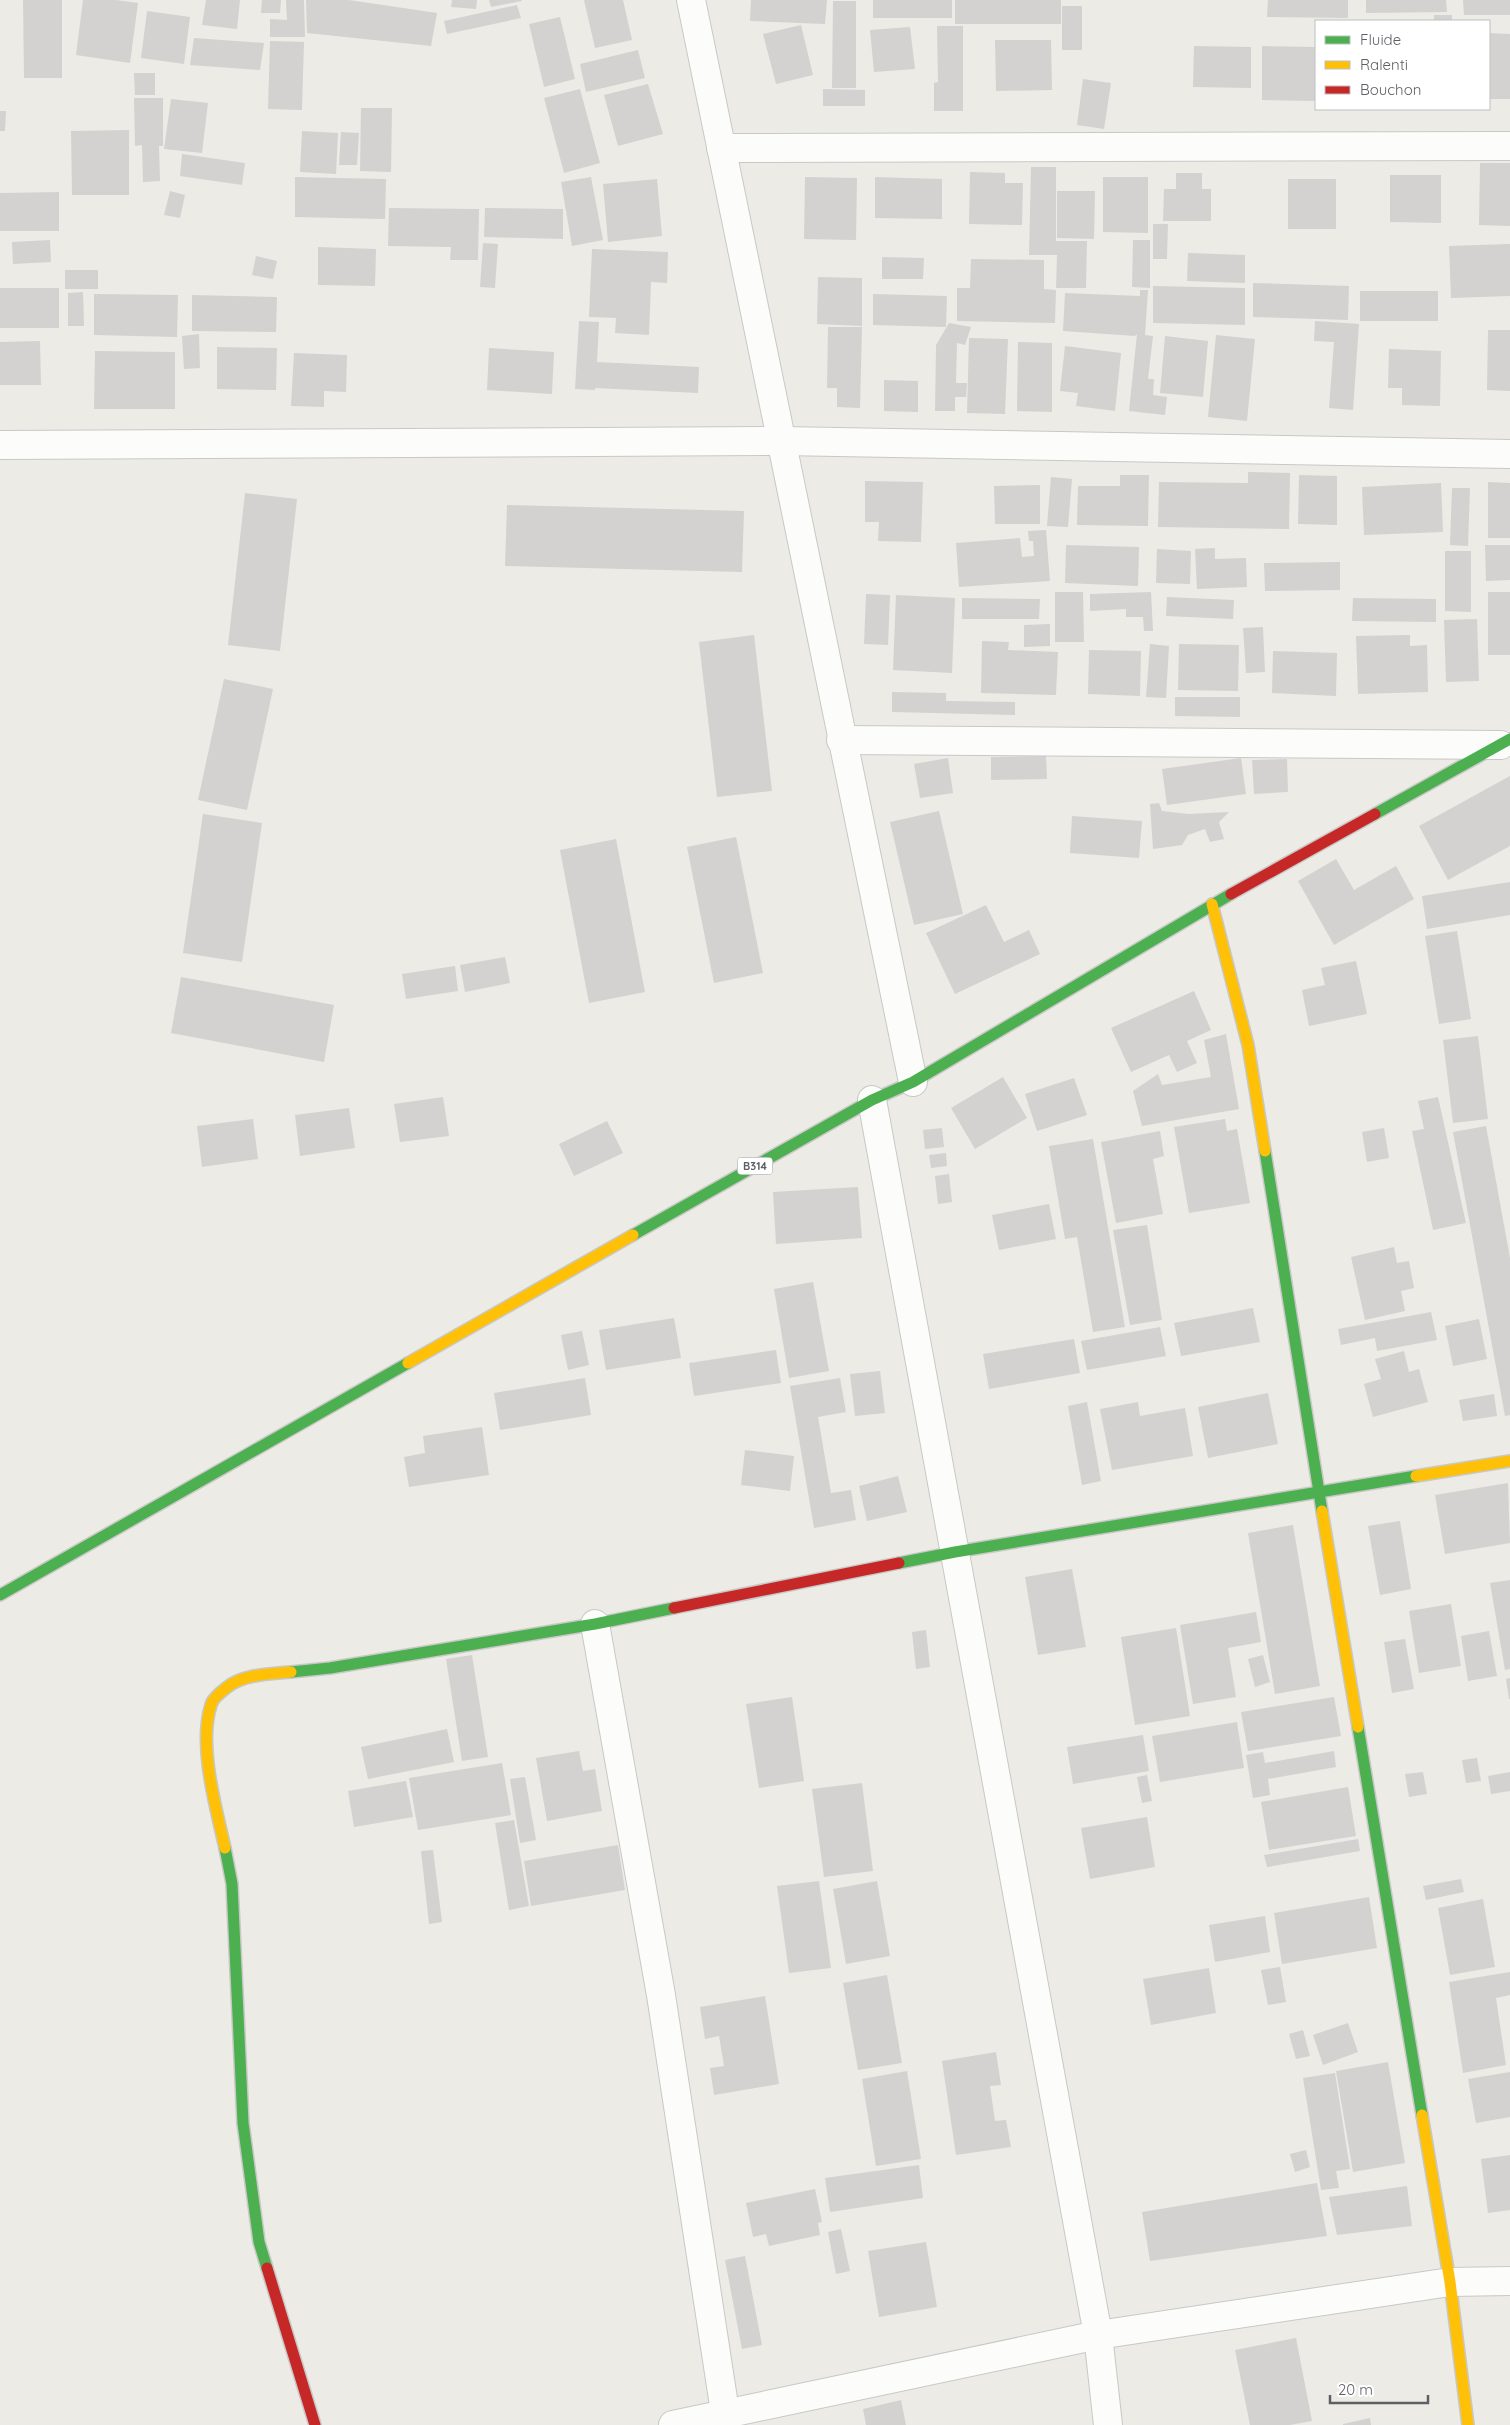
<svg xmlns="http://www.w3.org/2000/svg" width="1510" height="2425" font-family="Quicksand,sans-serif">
  <rect width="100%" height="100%" fill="#ecebe6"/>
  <g fill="#d3d2d0">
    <polygon points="23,0 62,0 62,78 24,78"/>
    <polygon points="83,0 116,0 138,3 130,63 76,55"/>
    <polygon points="206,0 240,0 237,29 202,25"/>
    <polygon points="262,0 281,0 280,13 261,13"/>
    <polygon points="286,0 304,0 305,37 270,37 270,19 287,20"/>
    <polygon points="306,0 349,0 437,13 431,46 307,33"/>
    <polygon points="452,0 477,0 476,9 451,7"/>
    <polygon points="489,0 521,0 522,1 491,7"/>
    <polygon points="584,0 623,0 632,40 595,48"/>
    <polygon points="751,0 827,0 825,24 750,21"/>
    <rect x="873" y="0" width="79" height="18"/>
    <rect x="955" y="0" width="106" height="24"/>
    <polygon points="1268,0 1348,0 1348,18 1267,17"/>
    <polygon points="1366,0 1446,0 1447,12 1366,13"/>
    <polygon points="1463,0 1510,0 1510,15 1464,15"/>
    <polygon points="833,1 856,1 856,88 832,88"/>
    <polygon points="517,5 521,18 447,34 444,21"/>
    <rect x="1062" y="6" width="20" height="44"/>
    <polygon points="147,11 190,17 184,64 141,58"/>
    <rect x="1434" y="15" width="18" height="6"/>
    <polygon points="560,17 575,79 544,87 529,24"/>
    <polygon points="801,25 813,75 776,84 763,34"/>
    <polygon points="937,26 963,26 963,111 934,111 934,83 938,82"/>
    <polygon points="910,27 915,69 874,72 870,30"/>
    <polygon points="1489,33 1510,34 1510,99 1489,99"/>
    <polygon points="194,38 264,43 260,70 190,65"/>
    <polygon points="995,40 1051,40 1052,90 996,91"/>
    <polygon points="270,41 304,42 302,110 268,109"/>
    <polygon points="1194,46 1251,47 1251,88 1193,87"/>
    <polygon points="1262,46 1316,47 1316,101 1262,100"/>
    <polygon points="638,50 645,78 586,92 580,64"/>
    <polygon points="134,73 155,73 155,95 135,95"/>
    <polygon points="1083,79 1111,83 1104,129 1077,125"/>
    <polygon points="648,84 663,134 618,146 604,95"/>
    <polygon points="580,89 600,163 564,173 544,98"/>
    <polygon points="823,89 865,90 865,106 823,106"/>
    <polygon points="134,98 163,98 163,146 159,146 160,181 143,182 142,145 135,146"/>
    <polygon points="171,99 208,103 202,153 164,149"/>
    <polygon points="361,108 392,108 391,172 360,171"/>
    <polygon points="0,111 6,111 5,131 0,131"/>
    <polygon points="129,130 129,195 72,195 71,131"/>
    <polygon points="302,131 338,133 336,174 300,172"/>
    <polygon points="341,132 359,133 357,165 339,165"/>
    <polygon points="182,154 245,163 242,185 180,176"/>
    <polygon points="1480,163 1510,163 1510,226 1479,225"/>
    <polygon points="1031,167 1056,167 1056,241 1087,241 1086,288 1056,288 1057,255 1029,255"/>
    <polygon points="970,172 1005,173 1005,183 1023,183 1022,225 969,224"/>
    <polygon points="1176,173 1202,173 1202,189 1211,189 1211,221 1163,221 1164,189 1176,189"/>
    <polygon points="1390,175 1441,175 1441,223 1390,222"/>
    <polygon points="295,177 386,179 385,219 295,217"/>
    <polygon points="591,177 603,240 572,246 561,182"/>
    <polygon points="805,177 857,178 856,240 804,239"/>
    <polygon points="875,177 942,179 942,219 875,218"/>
    <polygon points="1103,177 1148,177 1148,233 1103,232"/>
    <polygon points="657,179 662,236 608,242 603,184"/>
    <rect x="1288" y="179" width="48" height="50"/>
    <polygon points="170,191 185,195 180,218 164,215"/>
    <polygon points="1057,191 1095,191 1094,239 1057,238"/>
    <polygon points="59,192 59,231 0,231 0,193"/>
    <polygon points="389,208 479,209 478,260 450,260 451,247 388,246"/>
    <polygon points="485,208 563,209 563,239 484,237"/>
    <polygon points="1153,224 1168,224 1167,259 1153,259"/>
    <polygon points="50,240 51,262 13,264 12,242"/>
    <polygon points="1133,240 1150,240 1150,288 1132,287"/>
    <polygon points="483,243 498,244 495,288 480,287"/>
    <polygon points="1510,244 1510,296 1451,298 1449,246"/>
    <polygon points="318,247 376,249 375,286 318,285"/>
    <polygon points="592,249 668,252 667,283 651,282 649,335 615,333 616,318 589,317"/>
    <polygon points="1188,253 1245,255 1245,283 1187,281"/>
    <polygon points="256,256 277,261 273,279 252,275"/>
    <polygon points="882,257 924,258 923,279 882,279"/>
    <polygon points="971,259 1044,260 1044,289 1056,290 1055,323 957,321 957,288 970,288"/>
    <rect x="65" y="270" width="33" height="19"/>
    <polygon points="818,277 862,278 862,326 817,324"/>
    <polygon points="1253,283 1349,286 1348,320 1253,317"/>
    <polygon points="1153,286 1245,288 1245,325 1153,323"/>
    <rect x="0" y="288" width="59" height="40"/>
    <polygon points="1140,290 1148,290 1145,335 1153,336 1148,379 1154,379 1153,395 1167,397 1165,415 1129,411 1137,334 1135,336 1063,331 1065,293 1140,296"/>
    <rect x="1360" y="291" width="78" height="30"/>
    <polygon points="83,292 84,326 68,326 68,293"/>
    <polygon points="94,294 178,295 177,337 94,335"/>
    <polygon points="873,294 947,296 946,327 873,325"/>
    <polygon points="192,295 277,297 276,332 192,331"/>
    <polygon points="579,321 599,322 597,362 699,367 698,393 595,388 595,390 575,389"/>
    <polygon points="1315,321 1359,324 1353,410 1329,408 1334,342 1314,341"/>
    <polygon points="949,323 971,327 965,345 957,343 956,383 967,383 966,397 955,397 955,411 935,411 936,345"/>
    <polygon points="828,327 862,327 860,408 837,407 837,388 827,388"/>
    <polygon points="1488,330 1510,330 1510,391 1487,390"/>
    <polygon points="199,334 200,368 184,369 182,336"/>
    <polygon points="1216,335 1255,339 1247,421 1208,417"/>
    <polygon points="1165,336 1208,341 1203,397 1160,393"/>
    <polygon points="969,338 1008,339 1005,414 967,413"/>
    <polygon points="40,341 41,385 0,385 0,342"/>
    <polygon points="1018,342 1052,343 1052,412 1017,411"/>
    <polygon points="1065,346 1121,353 1115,411 1076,406 1078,393 1060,391"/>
    <polygon points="217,347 277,348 276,390 217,389"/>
    <polygon points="489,348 554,352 552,394 487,390"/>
    <polygon points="1389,349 1441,351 1440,406 1402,405 1402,388 1388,388"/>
    <polygon points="95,351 175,352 175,409 94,409"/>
    <polygon points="294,353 347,355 346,392 324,391 324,407 291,406"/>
    <polygon points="884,380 918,381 918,412 884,411"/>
    <polygon points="1248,472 1290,473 1289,529 1158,527 1159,482 1248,483"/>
    <polygon points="1120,475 1149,475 1148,526 1077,525 1078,486 1120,486"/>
    <polygon points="1299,475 1337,476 1337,525 1298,524"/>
    <polygon points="1051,477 1072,479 1068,527 1047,526"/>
    <polygon points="865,481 923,482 921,542 878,541 879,522 865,522"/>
    <polygon points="1488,482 1510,483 1510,538 1488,538"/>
    <polygon points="1441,483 1443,532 1364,535 1362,487"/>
    <polygon points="1040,485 1040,524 995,524 994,486"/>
    <polygon points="1452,488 1470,488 1468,546 1450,545"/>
    <polygon points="245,493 297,499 280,651 228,645"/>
    <polygon points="507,505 744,511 742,572 505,566"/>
    <polygon points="1046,530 1050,581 959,587 956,543 1020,538 1022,557 1034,556 1033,541 1029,541 1028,531"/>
    <polygon points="1066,545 1139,547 1138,586 1065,583"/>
    <polygon points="1485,545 1510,545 1510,580 1486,581"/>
    <polygon points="1215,548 1215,559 1246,558 1247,587 1197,589 1195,549"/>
    <polygon points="1157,549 1191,551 1190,584 1156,583"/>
    <polygon points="1445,551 1471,551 1471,612 1445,611"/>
    <polygon points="1340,562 1340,590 1265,591 1264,563"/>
    <polygon points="1055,592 1083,592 1084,642 1055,642"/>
    <polygon points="1151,592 1153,631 1144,631 1143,617 1126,617 1126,609 1090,611 1090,594"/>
    <rect x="1488" y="592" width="22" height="63"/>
    <polygon points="866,594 890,595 888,645 864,644"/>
    <polygon points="896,595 955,598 952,673 893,670"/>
    <polygon points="1167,597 1234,600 1233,619 1166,616"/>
    <polygon points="962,598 1040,599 1039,619 962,619"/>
    <polygon points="1353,598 1436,599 1436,622 1352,621"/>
    <polygon points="1477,619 1479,681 1446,682 1444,620"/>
    <polygon points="1050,624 1050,646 1024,647 1024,625"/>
    <polygon points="1263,627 1265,672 1246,673 1243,628"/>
    <polygon points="754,635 772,791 717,797 699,642"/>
    <polygon points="1410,635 1410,646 1427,645 1428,692 1358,694 1356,636"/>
    <polygon points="982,641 1009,642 1008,650 1058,652 1056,695 981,693"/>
    <polygon points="1150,644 1169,646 1166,698 1146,697"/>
    <polygon points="1179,644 1239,645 1238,691 1178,690"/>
    <polygon points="1089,650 1141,651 1140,696 1088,694"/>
    <polygon points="1273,651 1337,653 1336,696 1272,693"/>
    <polygon points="224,679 273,689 247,810 198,800"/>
    <polygon points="892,692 946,693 946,701 1015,702 1015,715 892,712"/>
    <polygon points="1175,697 1240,697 1240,717 1175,716"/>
    <polygon points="1046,756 1047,779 991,780 991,757"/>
    <polygon points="948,758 953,793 920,798 914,764"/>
    <polygon points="1241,758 1246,794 1167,805 1162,769"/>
    <polygon points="1287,759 1288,792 1254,794 1252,760"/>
    <polygon points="1510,776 1510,846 1448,880 1419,826"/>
    <polygon points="1159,803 1162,811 1188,814 1229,812 1219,822 1224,839 1210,842 1205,829 1188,835 1182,845 1153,849 1150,804"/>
    <polygon points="939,811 963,914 914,925 890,822"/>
    <polygon points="203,814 262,823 242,962 183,953"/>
    <polygon points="1072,816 1142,821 1139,858 1070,853"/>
    <polygon points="736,837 763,973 714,983 687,847"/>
    <polygon points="616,839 645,992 589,1003 560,850"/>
    <polygon points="1336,859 1354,890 1396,866 1414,899 1334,945 1298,881"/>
    <polygon points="1510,882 1510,915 1427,929 1422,896"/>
    <polygon points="986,905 1004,942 1029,930 1040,954 955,994 926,933"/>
    <polygon points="1457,931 1471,1019 1439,1024 1425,936"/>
    <polygon points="505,957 510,983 465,992 460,965"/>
    <polygon points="1356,961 1367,1014 1309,1026 1302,990 1325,985 1321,968"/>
    <polygon points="455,966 458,991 406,999 402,974"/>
    <polygon points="181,977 334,1005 324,1062 171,1033"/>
    <polygon points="1194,991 1211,1030 1187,1041 1197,1063 1177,1072 1169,1055 1131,1072 1111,1028"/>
    <polygon points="1226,1034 1239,1109 1142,1126 1133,1091 1158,1074 1162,1085 1211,1077 1204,1040"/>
    <polygon points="1478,1036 1488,1119 1453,1123 1443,1040"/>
    <polygon points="1003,1077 1027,1118 975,1149 951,1108"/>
    <polygon points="1074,1078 1087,1115 1037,1131 1025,1094"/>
    <polygon points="443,1097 449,1136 400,1142 394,1104"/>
    <polygon points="1438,1097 1466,1223 1433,1230 1412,1131 1424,1129 1418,1101"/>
    <polygon points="349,1108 355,1148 300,1156 295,1115"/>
    <polygon points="253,1119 258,1159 202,1167 197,1126"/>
    <polygon points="1225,1119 1227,1131 1237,1129 1250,1203 1189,1213 1174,1127"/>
    <polygon points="607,1121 623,1153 574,1176 559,1144"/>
    <polygon points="1486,1126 1510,1258 1510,1415 1505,1416 1453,1132"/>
    <polygon points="942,1128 944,1147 925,1149 923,1130"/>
    <polygon points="1384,1128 1389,1158 1367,1162 1362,1132"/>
    <polygon points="1160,1131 1164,1156 1153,1159 1163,1214 1116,1223 1101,1142"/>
    <polygon points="1093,1139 1125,1327 1093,1332 1077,1237 1065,1239 1049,1146"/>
    <polygon points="946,1153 947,1166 931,1168 929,1155"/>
    <polygon points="949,1174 952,1202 938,1204 935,1176"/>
    <polygon points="858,1187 862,1238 776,1244 773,1192"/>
    <polygon points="1049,1204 1056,1239 999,1250 992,1215"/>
    <polygon points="1147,1225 1162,1320 1130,1325 1113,1230"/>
    <polygon points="1394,1247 1397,1263 1409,1261 1414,1288 1401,1291 1405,1311 1365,1320 1351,1257"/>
    <polygon points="813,1282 829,1371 789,1378 774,1289"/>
    <polygon points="1253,1308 1260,1342 1181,1356 1174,1323"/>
    <polygon points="1431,1312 1437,1340 1377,1351 1375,1338 1341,1345 1338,1329"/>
    <polygon points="674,1318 681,1358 606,1370 599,1330"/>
    <polygon points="1479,1319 1487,1359 1453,1366 1445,1326"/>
    <polygon points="1160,1327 1166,1356 1087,1370 1081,1341"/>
    <polygon points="582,1331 589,1365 568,1370 561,1335"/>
    <polygon points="1074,1339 1080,1373 989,1389 983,1354"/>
    <polygon points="776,1350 781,1383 694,1396 689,1363"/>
    <polygon points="1404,1351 1409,1372 1419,1369 1428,1402 1373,1417 1364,1384 1381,1379 1375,1359"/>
    <polygon points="880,1371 885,1413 855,1416 850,1374"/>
    <polygon points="585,1378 591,1415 500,1430 494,1393"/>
    <polygon points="840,1378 846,1412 818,1417 831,1493 851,1490 856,1520 814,1528 790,1386"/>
    <polygon points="1268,1393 1278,1444 1208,1458 1198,1407"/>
    <polygon points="1494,1394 1497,1416 1463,1421 1459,1400"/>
    <polygon points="1087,1402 1101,1481 1082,1485 1068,1406"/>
    <polygon points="1138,1402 1140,1416 1185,1408 1193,1456 1112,1470 1100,1409"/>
    <polygon points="482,1427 489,1475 409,1487 404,1457 425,1453 423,1436"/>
    <polygon points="745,1450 794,1456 790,1491 741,1485"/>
    <polygon points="898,1476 907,1512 867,1521 859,1486"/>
    <polygon points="1508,1483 1510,1543 1445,1554 1435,1495"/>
    <polygon points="1400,1521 1411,1589 1380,1595 1368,1526"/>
    <polygon points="1293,1525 1320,1686 1275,1694 1248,1533"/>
    <polygon points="1072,1569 1086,1647 1038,1655 1025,1577"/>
    <polygon points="1510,1580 1510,1669 1505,1670 1490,1583"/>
    <polygon points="1451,1604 1461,1666 1419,1673 1409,1611"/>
    <polygon points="1256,1612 1261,1642 1228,1648 1236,1697 1193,1704 1180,1625"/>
    <polygon points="1176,1628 1190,1716 1135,1725 1121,1637"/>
    <polygon points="926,1630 930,1667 916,1669 912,1632"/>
    <polygon points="1489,1631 1497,1676 1468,1681 1461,1636"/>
    <polygon points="1405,1639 1414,1689 1392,1693 1384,1642"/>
    <polygon points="472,1655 488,1757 462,1761 446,1659"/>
    <polygon points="1263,1655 1270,1682 1255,1687 1248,1659"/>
    <polygon points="1510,1678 1510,1699 1509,1699 1506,1679"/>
    <polygon points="792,1697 804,1781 759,1788 746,1704"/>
    <polygon points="1334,1697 1341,1736 1248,1751 1241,1712"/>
    <polygon points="1237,1722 1244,1768 1160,1782 1152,1736"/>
    <polygon points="447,1729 454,1762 368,1779 361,1747"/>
    <polygon points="1143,1735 1149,1771 1073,1784 1067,1747"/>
    <polygon points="579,1751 583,1771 595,1769 602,1811 547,1821 536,1758"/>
    <polygon points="1334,1751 1336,1767 1268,1779 1270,1795 1253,1798 1246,1755 1263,1752 1265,1763"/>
    <polygon points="1477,1758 1481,1781 1466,1783 1462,1760"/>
    <polygon points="502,1763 511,1815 418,1830 409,1778"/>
    <polygon points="1423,1772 1427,1794 1409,1797 1405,1774"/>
    <polygon points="1510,1772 1510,1791 1491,1794 1488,1776"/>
    <polygon points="1147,1775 1152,1801 1142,1803 1137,1777"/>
    <polygon points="525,1777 536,1840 520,1843 510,1779"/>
    <polygon points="406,1781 413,1817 354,1827 348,1791"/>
    <polygon points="862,1783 873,1871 824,1877 812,1789"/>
    <polygon points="1348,1787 1356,1836 1269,1850 1261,1802"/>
    <polygon points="1147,1817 1155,1867 1090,1879 1081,1828"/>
    <polygon points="514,1820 529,1906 509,1910 495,1823"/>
    <polygon points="1358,1839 1360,1851 1267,1867 1264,1855"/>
    <polygon points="618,1845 625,1890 531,1906 524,1861"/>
    <polygon points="433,1850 442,1922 429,1924 421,1851"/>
    <polygon points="1461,1879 1464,1892 1426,1900 1423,1886"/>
    <polygon points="819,1881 831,1968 789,1973 777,1886"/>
    <polygon points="877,1881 890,1956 846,1964 833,1889"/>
    <polygon points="1369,1897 1377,1948 1282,1964 1274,1913"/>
    <polygon points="1483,1899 1495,1967 1450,1975 1438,1908"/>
    <polygon points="1265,1916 1270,1952 1215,1962 1209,1925"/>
    <polygon points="1280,1967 1286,2002 1268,2005 1261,1970"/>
    <polygon points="1209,1968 1216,2013 1151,2025 1143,1979"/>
    <polygon points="1510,1972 1510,1995 1496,1998 1506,2065 1463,2073 1449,1982"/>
    <polygon points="887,1975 902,2063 858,2070 843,1983"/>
    <polygon points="765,1996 779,2084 714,2095 710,2068 724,2066 719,2036 705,2039 700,2007"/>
    <polygon points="1348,2023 1358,2052 1323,2065 1313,2035"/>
    <polygon points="1303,2030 1310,2056 1296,2059 1289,2034"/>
    <polygon points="996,2052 1001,2085 990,2086 995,2121 1006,2120 1011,2147 956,2155 942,2061"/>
    <polygon points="1388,2062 1405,2163 1353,2172 1336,2071"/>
    <polygon points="907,2071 921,2159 876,2166 862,2079"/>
    <polygon points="1510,2072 1510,2117 1476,2123 1468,2079"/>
    <polygon points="1335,2073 1350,2169 1336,2171 1339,2188 1321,2190 1303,2078"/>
    <polygon points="1306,2150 1310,2167 1295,2172 1290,2154"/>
    <polygon points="1510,2155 1510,2210 1488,2213 1481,2159"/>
    <polygon points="919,2165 923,2198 830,2212 825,2178"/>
    <polygon points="1317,2183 1327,2236 1150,2261 1142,2212"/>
    <polygon points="1407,2186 1412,2226 1337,2235 1329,2197"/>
    <polygon points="815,2189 822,2222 818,2223 820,2235 769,2246 766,2234 753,2237 746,2203"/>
    <polygon points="841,2229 850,2271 836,2274 828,2232"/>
    <polygon points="926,2242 937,2307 879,2317 868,2251"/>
    <polygon points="745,2256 762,2345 742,2349 725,2260"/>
    <polygon points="1296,2338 1312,2421 1290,2425 1250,2425 1235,2350"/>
    <polygon points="901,2400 906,2425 866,2425 863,2409"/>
    <polygon points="1370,2418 1371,2425 1343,2425 1343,2424"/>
  </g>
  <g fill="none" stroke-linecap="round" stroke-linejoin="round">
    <g stroke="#c8c8c7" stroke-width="30">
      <g id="street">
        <polyline points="691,0 913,1082"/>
        <polyline points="721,148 1510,146"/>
        <polyline points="0,445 782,441 1510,454"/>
        <polyline points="841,740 1501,745"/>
        <polyline points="872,1100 1098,2335 1108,2425"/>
        <polyline points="595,1624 661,1995 727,2425"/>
        <polyline points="673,2425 1098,2335 1450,2282 1510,2281"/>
      </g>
    </g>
    <g stroke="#c8c8c6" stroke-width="14">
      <g id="fast">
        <polyline points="1375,814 1510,739"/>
        <polyline points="1265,1151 1322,1511"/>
        <polyline points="633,1235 872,1100 913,1082 1231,894"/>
        <polyline points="899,1563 955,1552 1416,1476"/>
        <polyline points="0,1595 408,1363"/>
        <polyline points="291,1672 330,1668 595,1624 674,1608"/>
        <polyline points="1358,1727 1422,2115"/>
        <polyline points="225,1848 232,1884 243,2123 259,2242 267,2268"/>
      </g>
    </g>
    <g stroke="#c8c8c6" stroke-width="14">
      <g id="slow">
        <polyline points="1212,904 1248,1045 1265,1151"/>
        <polyline points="408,1363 633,1235"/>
        <polyline points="1416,1476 1510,1461"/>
        <polyline points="1322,1511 1358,1727"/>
        <path d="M225,1848c-9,-40 -27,-103 -14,-143 1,-6 10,-13 15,-17 17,-14 44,-14 65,-16"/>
        <polyline points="1422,2115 1450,2282 1468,2425"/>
      </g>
    </g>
    <g stroke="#c8c8c6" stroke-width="14">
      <g id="jam">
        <polyline points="1231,894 1375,814"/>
        <polyline points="674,1608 899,1563"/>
        <polyline points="267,2268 315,2425"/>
      </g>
    </g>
    <use href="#street" stroke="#fcfcfb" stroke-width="28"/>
    <use href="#fast" stroke="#4caf50" stroke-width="11"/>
    <use href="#slow" stroke="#ffc107" stroke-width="11"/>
    <use href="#jam" stroke="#c62828" stroke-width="11"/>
  </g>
  <g text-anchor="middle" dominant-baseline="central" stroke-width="5" stroke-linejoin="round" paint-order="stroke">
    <rect fill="#fff" stroke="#8d8f92" stroke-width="1" x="737.5" y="1157.5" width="35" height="17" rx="4"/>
    <g font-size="11" font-weight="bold" fill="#5c5f64">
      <text x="755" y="1166">B314</text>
    </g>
  </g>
  <rect x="1315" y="20" width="175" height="90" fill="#ffffff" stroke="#bebfc1"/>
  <rect x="1325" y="36" width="25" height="8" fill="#4caf50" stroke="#bebfc1"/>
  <text x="1360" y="45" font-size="15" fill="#5c5f64">Fluide</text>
  <rect x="1325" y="61" width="25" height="8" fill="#ffc107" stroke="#bebfc1"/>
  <text x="1360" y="70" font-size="15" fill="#5c5f64">Ralenti</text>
  <rect x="1325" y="86" width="25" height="8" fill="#c62828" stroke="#bebfc1"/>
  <text x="1360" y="95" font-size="15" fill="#5c5f64">Bouchon</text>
  <path d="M1330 2395v8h98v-8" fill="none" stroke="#5c5f64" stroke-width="2.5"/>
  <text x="1338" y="2395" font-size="15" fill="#5c5f64" stroke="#ffffff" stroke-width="4" paint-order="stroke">20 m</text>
</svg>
